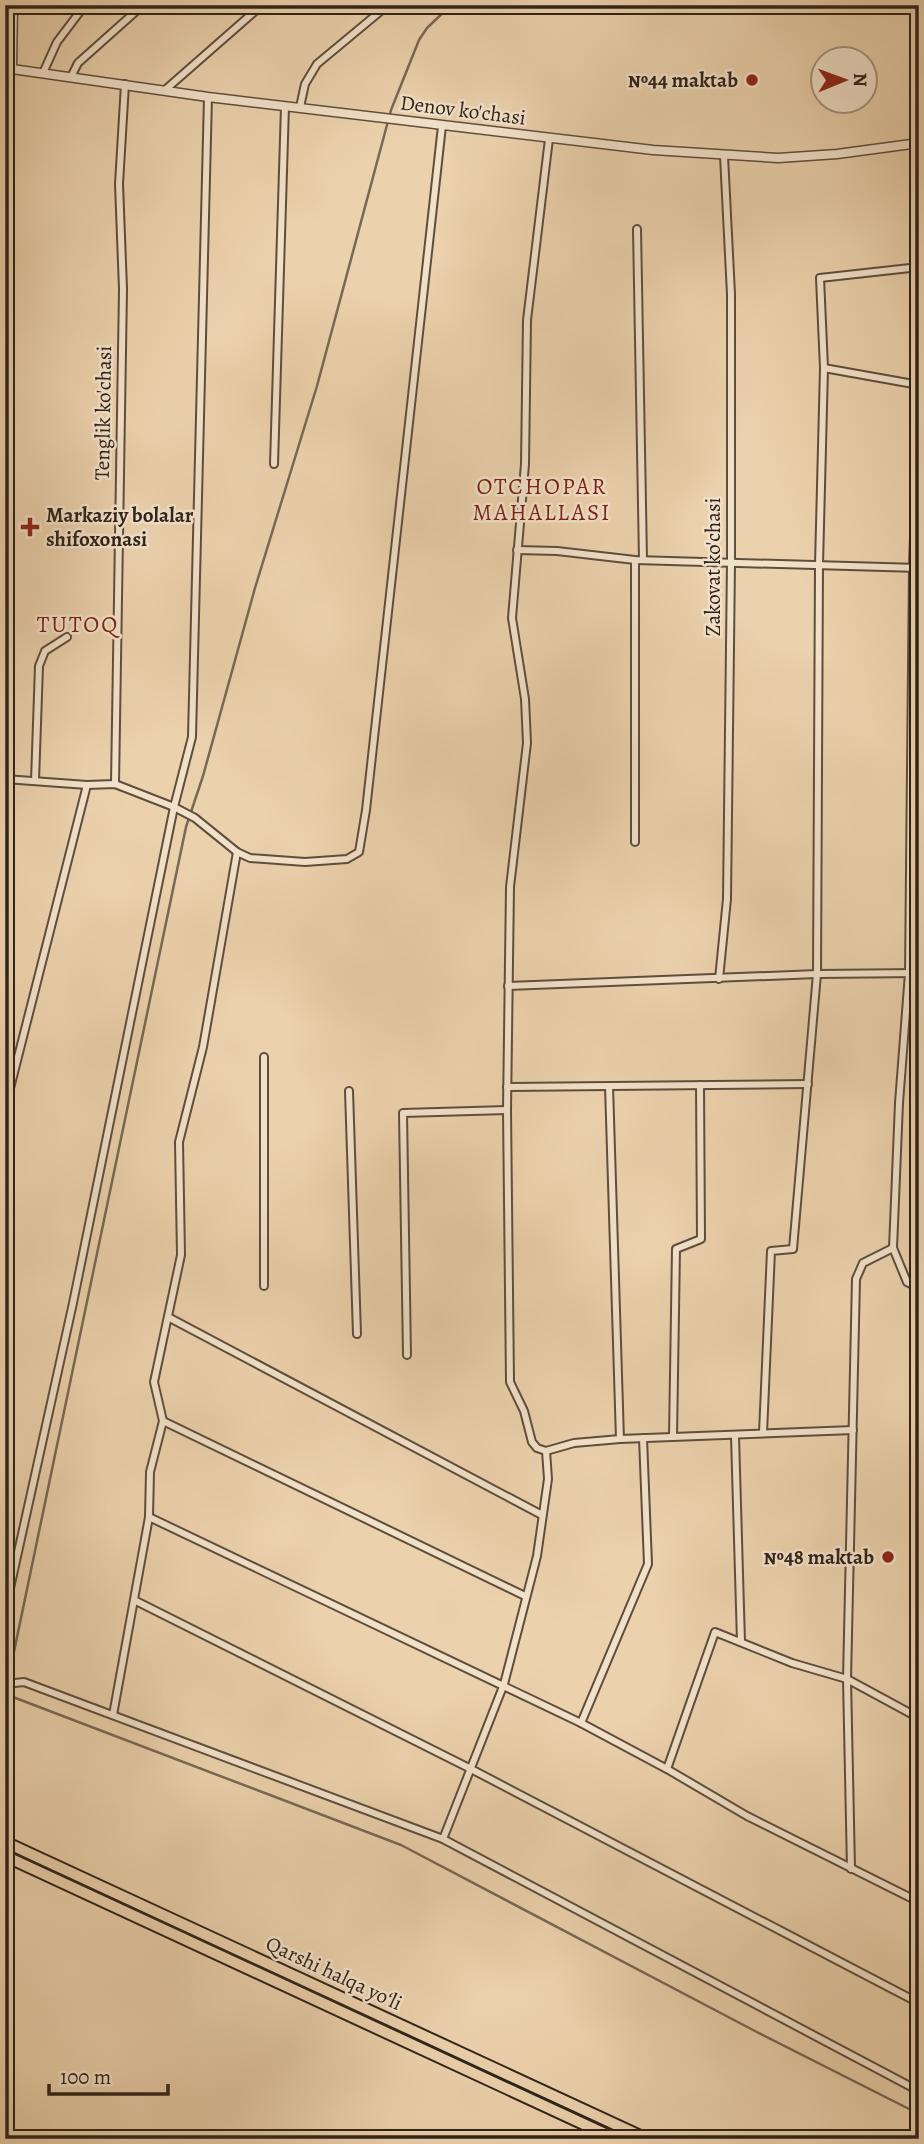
<svg xmlns="http://www.w3.org/2000/svg" width="924" height="2144" font-family="Alegreya,serif">
  <rect width="100%" height="100%" fill="#ebd1ac"/>
  <filter id="stains"><feTurbulence type="fractalNoise" baseFrequency=".00286" numOctaves="4"/><feColorMatrix values="0 0 0 0 .2 0 0 0 0 .09 0 0 0 0 .02 0 0 0 .5 -.17"/></filter>
  <radialGradient id="worn" r=".72"><stop offset=".6" stop-color="#630" stop-opacity="0"/><stop offset="1" stop-color="#630" stop-opacity=".3"/></radialGradient>
  <g fill="none" stroke-linecap="round" stroke-linejoin="round">
    <g stroke="#796854" stroke-width="2.5">
      <polyline points="11,1666 186,827 203,776 255,588 317,386 391,110 419,40 427,28 451,5"/>
      <polyline points="5,1694 401,1845 753,2030 919,2114"/>
    </g>
    <g stroke="#5e4e3e" stroke-width="10">
      <g id="minor">
        <polyline points="43,73 57,42 85,5"/>
        <polyline points="71,77 78,63 143,5"/>
        <polyline points="165,90 262,5"/>
        <polyline points="300,107 305,84 317,64 388,5"/>
        <polyline points="549,139 527,320 525,464 512,618 525,699 527,743 510,887 507,1110 510,1382 524,1411 532,1442 537,1448 546,1451 574,1443 620,1439 853,1430"/>
        <polyline points="637,229 643,560"/>
        <polyline points="824,368 919,385"/>
        <polyline points="919,385 913,567 909,973 899,1103 893,1248 907,1282 915,1286 919,1286"/>
        <polyline points="274,464 285,106"/>
        <polyline points="517,550 557,551 635,560 919,568"/>
        <polyline points="635,560 635,842"/>
        <polyline points="5,779 87,785 115,784 174,807 195,818 237,852 250,858 305,862 347,859 359,852 366,810 442,126"/>
        <polyline points="35,781 39,666 45,651 67,637"/>
        <polyline points="115,784 123,289 119,184 125,84"/>
        <polyline points="719,979 727,899 731,562 731,294 724,156"/>
        <polyline points="508,986 817,974 919,973"/>
        <polyline points="609,1086 620,1439"/>
        <polyline points="507,1087 808,1084"/>
        <polyline points="349,1091 357,1334"/>
        <polyline points="5,1108 87,785"/>
        <polyline points="264,1286 264,1057"/>
        <polyline points="168,1317 542,1515"/>
        <polyline points="407,1355 403,1113 507,1110"/>
        <polyline points="163,1421 525,1596"/>
        <polyline points="763,1433 771,1251 793,1249 817,974 819,565 824,368 820,278 919,267"/>
        <polyline points="735,1436 741,1642"/>
        <polyline points="673,1437 676,1249 701,1239 700,1085"/>
        <polyline points="149,1517 581,1723 667,1769 747,1816 919,1902"/>
        <polyline points="134,1600 471,1769 919,2003"/>
        <polyline points="5,1611 73,1303 174,807 192,737 208,97"/>
        <polyline points="5,1684 24,1682 443,1839 919,2091"/>
        <polyline points="113,1715 149,1517 150,1472 163,1421 154,1382 181,1255 179,1142 203,1047 237,852"/>
        <polyline points="581,1723 648,1564 643,1438"/>
        <polyline points="667,1769 715,1632 792,1663 847,1679 919,1718"/>
        <polyline points="443,1839 504,1684 537,1556 548,1479 546,1451"/>
        <polyline points="851,1869 847,1679 856,1279 863,1263 893,1248"/>
      </g>
    </g>
    <g stroke="#5e4e3e" stroke-width="11">
      <g id="tertiary">
        <polyline points="5,68 208,97 653,150 778,158 837,154 919,143"/>
        <polyline points="12,69 13,5"/>
      </g>
    </g>
    <g stroke="#2f231a" stroke-width="14">
      <g id="trunk">
        <polyline points="5,1842 647,2139"/>
        <polyline points="5,1856 616,2139"/>
      </g>
    </g>
    <use href="#minor" stroke="#f2e1c9" stroke-width="6"/>
    <use href="#tertiary" stroke="#f2e1c9" stroke-width="8"/>
    <use href="#trunk" stroke="#ebd1ac" stroke-width="10"/>
  </g>
  <g fill="#8f2418" stroke="#f2e1c9" stroke-width="2.5">
    <circle cx="752" cy="80" r="7"/>
    <path d="M26.5 516.5h7v7h7v7h-7v7h-7v-7h-7v-7h7z"/>
    <circle cx="888" cy="1557" r="7"/>
  </g>
  <g text-anchor="middle" dominant-baseline="central" stroke-width="5" stroke-linejoin="round" paint-order="stroke">
    <g font-size="21" font-weight="bold" fill="#2f231a" stroke="#f2e1c9" text-anchor="end">
      <text x="738" y="80">№44 maktab</text>
      <text x="46" y="515" text-anchor="start">Markaziy bolalar<tspan x="46" dy="24">shifoxonasi</tspan></text>
      <text x="874" y="1557">№48 maktab</text>
    </g>
    <g font-size="21" fill="#2f231a" stroke="#f2e1c9">
      <text transform="translate(463 110) rotate(7)">Denov ko'chasi</text>
      <text transform="translate(103 413) rotate(-89)">Tenglik ko'chasi</text>
      <text transform="translate(713 567) rotate(-90)">Zakovat ko'chasi</text>
      <text transform="translate(334 1973) rotate(25)">Qarshi halqa yoʻli</text>
    </g>
    <g font-size="23" letter-spacing="2" fill="#7a1f14" stroke="#f2e1c9">
      <text x="542" y="486">OTCHOPAR<tspan x="542" dy="26">MAHALLASI</tspan></text>
      <text x="78" y="624">TUTOQ</text>
    </g>
  </g>
  <rect width="924" height="2144" fill="none" stroke="#ebd1ac" stroke-width="28"/>
  <rect x="7" y="7" width="910" height="2130" fill="none" stroke="#2f231a" stroke-width="3.5"/>
  <rect x="14" y="14" width="896" height="2116" fill="none" stroke="#2f231a" stroke-width="2"/>
  <g transform="translate(844 80) rotate(89)"><circle r="33" fill="#f2e1c9" stroke="#a49583" stroke-width="2"/>
  <path d="M0-5L12 26L0 18L-12 26Z" fill="#8f2418"/>
  <text y="-10" font-size="19" font-weight="bold" text-anchor="middle" fill="#2f231a">N</text>
  </g>
  <path d="M49 2084v10h119v-10" fill="none" stroke="#2f231a" stroke-width="3.5"/>
  <text x="60" y="2084" font-size="21" fill="#2f231a" stroke="#f2e1c9" stroke-width="5" paint-order="stroke">100 m</text>
  <rect width="100%" height="100%" filter="url(#stains)"/>
  <rect width="100%" height="100%" fill="url(#worn)"/>
</svg>
